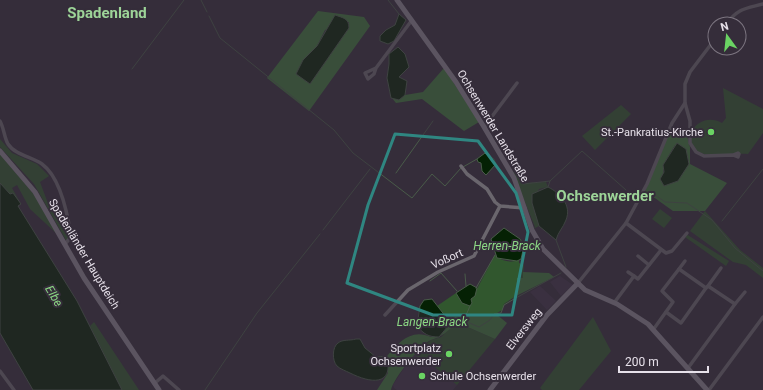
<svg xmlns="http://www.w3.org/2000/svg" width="763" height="390" font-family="Roboto,sans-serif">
  <rect width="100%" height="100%" fill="#352d3a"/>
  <g fill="#413448">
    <polygon points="560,276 573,285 561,296 550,282"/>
    <polygon points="540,286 556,301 547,310 530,292"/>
    <polygon points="415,355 430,367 432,365 457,385 453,390 397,390 394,388 393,385 412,356"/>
  </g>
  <g fill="#31572e">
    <path d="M723,88l40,21v24l-15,21c-14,-2 -42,6 -52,-4 -16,-16 6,-39 26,-27l4,-5z"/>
    <polygon points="621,105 631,114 595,150 582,136"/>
    <polygon points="0,139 12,153 37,164 49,176 40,182 49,206 66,219 70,240 67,242 34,184 0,147"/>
    <polygon points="0,154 37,198 57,234 30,209 17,185 12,188 21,204 13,193 10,195 0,183"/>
    <polygon points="512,170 523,183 546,182 548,187 539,189 532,203 539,226 533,229 535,227"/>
    <polygon points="660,209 672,218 664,228 652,219"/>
    <polygon points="705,211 740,250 763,268 763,278 746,265 733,262 690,231"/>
    <polygon points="686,234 729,261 726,266 685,237"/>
    <path d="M495,255c5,6 17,8 24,5v3l5,2 -1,13 -6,1 -1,17 -12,8 -2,6 -6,4 -50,3 -9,-11 19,-13 6,10 9,-3z"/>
    <polygon points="593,317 611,351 579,390 542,390 540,388"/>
    <polygon points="94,322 139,390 122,390 90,326"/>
    <polygon points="456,323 463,325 495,339 457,385 432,365 430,367 415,355 431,340 441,337"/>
  </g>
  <g fill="#3f753b" fill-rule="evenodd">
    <path d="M318,11l46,6 6,9 -61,85 -42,-33zM349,22v6l-39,56 -7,-24 14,-14 8,-16z"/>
    <polygon points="444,68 479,122 464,131 422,99 396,103 392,98 399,100 405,95 423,92"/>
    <path d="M672,126l14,6 4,15v17l37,19 -22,28h-32l-28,-20zM675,145l-11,41 -1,-21z"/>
    <polygon points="523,272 549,273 554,277 516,296 517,278 523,278"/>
    <path d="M496,314l11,9 -12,16 -32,-14 -7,-2c-9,9 -13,13 -25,17 -10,4 -38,39 -40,50h-14l11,-17 -1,-17c12,-14 24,-28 44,-19l17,-11 -2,-9z"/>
  </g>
  <g fill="#052104" stroke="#495b49">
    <polygon points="399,14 406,20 394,41 388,44 380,41 380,36 386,30 395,25"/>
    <path d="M335,15c8,3 14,3 14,13l-39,56 -14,-10 7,-14 14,-14z"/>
    <polygon points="398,47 405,54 409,67 399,77 407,81 405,95 399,100 391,98 387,78 389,64 389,54"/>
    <polygon points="677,143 686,149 689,164 678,181 664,186 660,179 664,172 663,165"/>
    <polygon points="485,153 494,159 496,164 486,175 482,171 481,163 478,162 477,159"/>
    <polygon points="0,183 10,194 13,193 21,204 18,206 77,301 122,390 33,390 0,333"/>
    <path d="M548,187c12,6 24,18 18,33 -3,8 -8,12 -10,20l-17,-14 -7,-23v-9z"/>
    <polygon points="504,228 520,239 524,246 521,259 517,261 497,258 491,239"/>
    <polygon points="470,284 477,288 475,296 471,299 472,303 470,306 462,303 456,293"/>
    <path d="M432,299l14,18 2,9 -9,11c-11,0 -15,-3 -22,-11l3,-20 4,-6z"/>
    <path d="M356,339h4l5,9 11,9 11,-1c7,31 -17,27 -37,17 -4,-2 -10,-4 -13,-7 -5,-5 -5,-19 1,-23 5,-4 11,-2 18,-4z"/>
  </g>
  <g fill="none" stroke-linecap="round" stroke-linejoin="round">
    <g stroke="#495b49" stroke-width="1">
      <polyline points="201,0 207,12"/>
      <polyline points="388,0 399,14"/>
      <polyline points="209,16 220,38 334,130 353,153 412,198 432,174 445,186 461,168"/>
      <polyline points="132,69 184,0"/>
      <polyline points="496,166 505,176"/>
      <polyline points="463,167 477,159"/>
      <polyline points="516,170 523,184 550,181 548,187"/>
      <polyline points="396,173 433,121"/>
      <polyline points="550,181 582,151 626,190"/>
      <polyline points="650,191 665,202 687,203 712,220 735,248 763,271"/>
      <polyline points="722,221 763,169"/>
      <polyline points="323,230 370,169"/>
      <polyline points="556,240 566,267"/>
      <polyline points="465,274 466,286"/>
      <polyline points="430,281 441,273 457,291"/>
      <polyline points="476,288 495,255"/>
      <polyline points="461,319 467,313 470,306"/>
      <polyline points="448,323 460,319 479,327 490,320 494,314 501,313 504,305 514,299 561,273"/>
      <polyline points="205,390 257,313 320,234"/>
    </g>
    <g stroke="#6a666d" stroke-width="3.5">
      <path d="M726,24c13,-16 18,-15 37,-20"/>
      <polyline points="715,39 690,72 685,84 685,103 690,121 690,143 696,152 704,156 733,155 738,157 739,154 738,153 733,155"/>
      <polyline points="376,68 365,73 368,79 374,74 376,68 412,20"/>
      <path d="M0,121c4,7 4,16 8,23 7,11 24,13 34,20 19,14 26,52 29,73l-6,7"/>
      <polyline points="484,127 517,83"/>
      <polyline points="461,166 467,174 487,189 495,202 500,206 525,208"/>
      <polyline points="626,223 666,253 672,251 687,233"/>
      <polyline points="638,256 649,265"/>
      <polyline points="679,269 685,261"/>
      <polyline points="628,272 634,276"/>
      <polyline points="578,283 626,223 647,184 672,123 685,103"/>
      <polyline points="708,286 721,268"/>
      <polyline points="614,303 634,276 638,279 661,250"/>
      <polyline points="735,304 745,292"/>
      <polyline points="666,312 681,323 706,288"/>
      <polyline points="385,315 408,290 438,272 474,256 500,206"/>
      <polyline points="653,330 673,302 662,291 679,269 706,288 708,286 735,304 688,368"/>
      <polyline points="0,371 14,390"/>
      <polyline points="155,383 163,376 179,390"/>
      <polyline points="709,390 763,317"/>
    </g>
    <g stroke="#8a838e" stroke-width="5">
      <polyline points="397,0 456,82 484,127 514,178 532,230 543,249 585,290 617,304 648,324 707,390"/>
      <polyline points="0,151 35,192 84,278 159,390"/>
      <polyline points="490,390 547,315 578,283"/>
    </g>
  </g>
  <path d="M0 0H763V390H0ZM395,134l83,7 38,52 12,39 -16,83h-79l-86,-32 21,-78z" fill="#352d3a" fill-opacity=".55" fill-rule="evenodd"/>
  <path fill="none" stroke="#2f8681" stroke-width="3" stroke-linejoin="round" d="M395,134l83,7 38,52 12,39 -16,83h-79l-86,-32 21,-78z"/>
  <g fill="#6ad363" stroke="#352d3a" stroke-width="1.5">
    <circle cx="711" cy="132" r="4"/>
    <circle cx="449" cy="354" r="4"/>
    <circle cx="422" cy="376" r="4"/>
  </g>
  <g text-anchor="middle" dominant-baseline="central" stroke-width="4" stroke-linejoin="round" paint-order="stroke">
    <g font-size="11" fill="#e7e1ea" stroke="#352d3a">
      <text transform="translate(493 126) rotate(59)">Ochsenwerder Landstraße</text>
      <text transform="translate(84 254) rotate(59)">Spadenländer Hauptdeich</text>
      <text transform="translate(447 259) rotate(-24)">Voßort</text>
      <text transform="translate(524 329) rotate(-52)">Elversweg</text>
    </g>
    <g font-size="11" fill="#e7e1ea" stroke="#352d3a" text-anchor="end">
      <text x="703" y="132">St.-Pankratius-Kirche</text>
      <text x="441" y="348">Sportplatz<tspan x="441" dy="13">Ochsenwerder</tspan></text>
      <text x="430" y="376" text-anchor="start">Schule Ochsenwerder</text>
    </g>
    <g font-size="12" font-style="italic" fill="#8bd784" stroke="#352d3a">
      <text x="507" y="246">Herren-Brack</text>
      <text transform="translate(54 296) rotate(59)">Elbe</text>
      <text x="432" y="322">Langen-Brack</text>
    </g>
    <g font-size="15" font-weight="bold" fill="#9dd498" stroke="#352d3a">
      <text x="107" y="13">Spadenland</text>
      <text x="605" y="196">Ochsenwerder</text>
    </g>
  </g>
  <g transform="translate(727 36) rotate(345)"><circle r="19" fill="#352d3a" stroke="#7c7580"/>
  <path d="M0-3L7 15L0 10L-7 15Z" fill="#6ad363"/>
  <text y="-6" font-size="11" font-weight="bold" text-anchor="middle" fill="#e7e1ea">N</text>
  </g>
  <path d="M619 366v6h89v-6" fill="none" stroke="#e7e1ea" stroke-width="2"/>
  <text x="625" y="366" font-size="12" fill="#e7e1ea" stroke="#352d3a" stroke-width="3" paint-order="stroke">200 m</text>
</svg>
